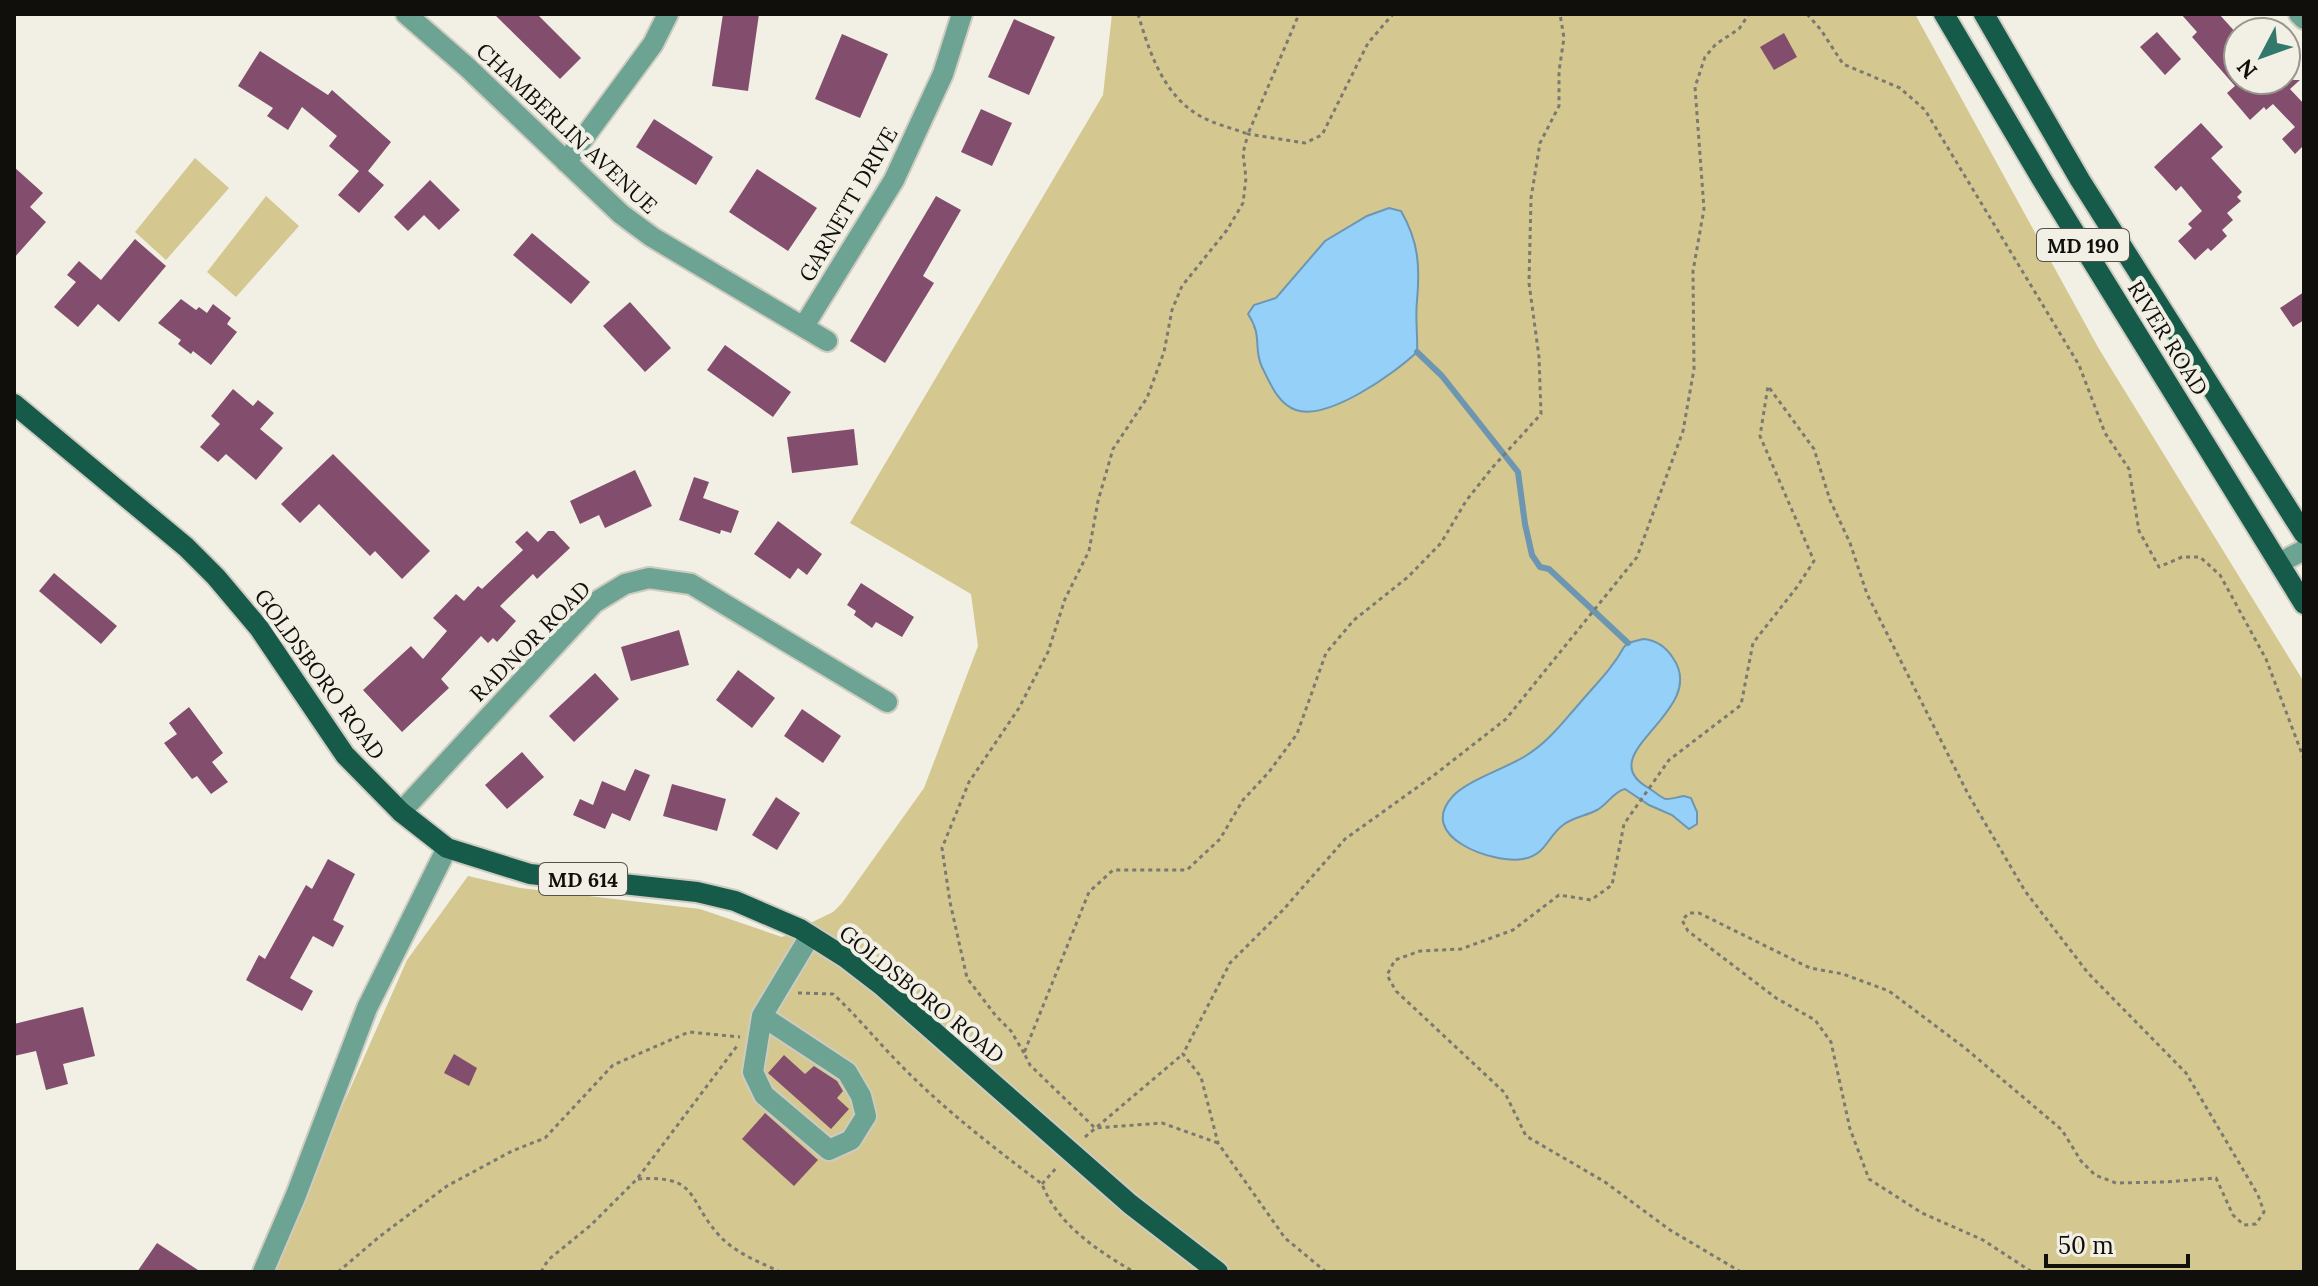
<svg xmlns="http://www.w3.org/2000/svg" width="2318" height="1286" font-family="Lora,serif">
  <rect width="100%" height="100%" fill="#f2f0e4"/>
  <g fill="#d4c78f">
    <polygon points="1112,14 1915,14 2099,349 2304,682 2304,1272 276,1272 316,1166 407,960 468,876 520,888 700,909 782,937 833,912 842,903 924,788 978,646 971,594 850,523 1103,95"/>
    <polygon points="195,158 229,188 166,260 135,232"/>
    <polygon points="266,196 299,226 236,297 207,272"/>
  </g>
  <g fill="#94d0f8" stroke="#6c96b1" stroke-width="2">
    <path d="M1389,208l12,3c18,31 19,56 16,90 -2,17 1,34 0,51 -22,21 -89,69 -121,58 -18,-6 -26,-27 -34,-43 -9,-18 1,-31 -14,-53l6,-9 22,-7 49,-57 42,-25z"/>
    <path d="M1643,639c14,1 23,8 30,19 37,53 -83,95 -26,129 22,14 12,14 37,9l7,2 6,14v12l-8,5 -17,-14 -23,-10 -24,-16c-11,2 -17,15 -28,21 -11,6 -24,7 -34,15 -16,12 -17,30 -40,34 -30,5 -108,-22 -70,-63 15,-16 54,-28 74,-41 22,-14 35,-32 52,-51 16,-19 33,-35 45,-57l4,-4z"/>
  </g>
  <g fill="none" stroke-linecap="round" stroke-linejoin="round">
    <polyline stroke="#6c96b1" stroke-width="6" points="1417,352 1442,376 1518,472 1525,524 1532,555 1540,567 1549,569 1628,643"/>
  </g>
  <g fill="#834e6e">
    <polygon points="494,14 537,14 581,58 560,79"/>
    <polygon points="723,14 759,14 748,91 712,86"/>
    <polygon points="2181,14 2219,14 2238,35 2238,83 2241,80 2300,80 2290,89 2304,104 2304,145 2295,154 2282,139 2295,127 2273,104 2266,110 2264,107 2250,120 2227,93 2235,86 2192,37 2197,32"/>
    <polygon points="1014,19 1055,37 1029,95 988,77"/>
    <polygon points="2157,32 2181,59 2165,75 2140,47"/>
    <polygon points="1784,33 1797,57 1774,70 1760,47"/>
    <polygon points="842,34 888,54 860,118 815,99"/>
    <polygon points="260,51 328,95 332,90 391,142 368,171 384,185 359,213 338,195 359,171 329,146 337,136 302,107 288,130 267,116 273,108 238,86"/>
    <polygon points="981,109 1012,123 992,166 961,152"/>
    <polygon points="654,119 713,157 696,185 636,147"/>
    <polygon points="2201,123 2223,147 2211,158 2242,192 2237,197 2241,201 2227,213 2233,220 2222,230 2227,236 2211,251 2208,248 2195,260 2178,241 2192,228 2188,224 2202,211 2181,186 2176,191 2154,167"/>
    <polygon points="14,167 43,193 30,207 46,222 14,258"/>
    <polygon points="757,169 817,208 788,251 729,212"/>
    <polygon points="430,180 460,210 439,230 424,215 408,231 394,217"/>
    <polygon points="936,196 961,210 923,276 934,283 885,363 850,341"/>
    <polygon points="532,233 590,282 571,304 513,255"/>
    <polygon points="135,239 166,266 119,322 98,304 78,327 54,307 76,282 67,275 79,261 101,280"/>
    <polygon points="2304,292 2304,320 2293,327 2280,308"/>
    <polygon points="181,299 196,310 199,307 207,313 213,304 231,318 227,324 237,332 211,365 193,351 191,354 178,344 181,340 158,323"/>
    <polygon points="630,302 671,348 645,372 603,326"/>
    <polygon points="725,345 791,392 773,417 707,370"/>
    <polygon points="233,389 253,406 258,400 274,413 260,429 283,448 256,480 226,454 218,462 200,447 220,424 211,416"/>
    <polygon points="854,429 858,465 792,473 787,437"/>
    <polygon points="333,454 430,551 402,579 375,551 370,556 319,504 300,523 281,504"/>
    <polygon points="635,470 652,506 605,528 599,515 580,524 570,501"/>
    <polygon points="694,477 709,482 703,498 739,511 731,533 721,530 720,534 679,520"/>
    <polygon points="778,521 822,554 807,575 798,568 790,579 754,554"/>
    <polygon points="527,531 538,542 548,531 554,531 570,548 537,579 533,574 500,606 516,621 497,642 493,638 488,643 481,636 441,679 449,688 402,732 363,690 411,646 423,659 447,631 433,618 456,594 464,601 478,586 482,589 523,550 515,542"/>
    <polygon points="54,573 117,626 101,644 39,591"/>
    <polygon points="861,583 914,617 902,637 876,622 872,628 854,615 856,611 847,605"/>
    <polygon points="679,630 689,665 631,681 621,647"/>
    <polygon points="738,670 775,698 752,728 716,700"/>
    <polygon points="595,673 619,699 574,742 549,716"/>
    <polygon points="189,707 223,753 212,762 228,782 211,794 197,776 192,779 164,743 177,734 169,723"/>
    <polygon points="802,709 841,736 823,763 784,736"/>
    <polygon points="522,752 544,777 507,809 485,785"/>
    <polygon points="635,769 650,775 630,821 612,813 605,829 573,815 580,799 593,805 602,781 625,791"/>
    <polygon points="672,784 726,799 717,831 663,816"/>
    <polygon points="776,797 800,813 777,850 752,835"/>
    <polygon points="328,859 355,874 333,920 344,926 333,947 313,936 290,978 313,991 302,1011 246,980 259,955 265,959 306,885 312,889"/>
    <polygon points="83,1007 95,1056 63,1064 68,1084 46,1090 36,1051 14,1056 14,1024"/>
    <polygon points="454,1054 477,1068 469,1086 444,1073"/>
    <polygon points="784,1055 805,1074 814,1066 837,1081 843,1091 837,1098 849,1109 831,1129 768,1073"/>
    <polygon points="765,1113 818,1160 794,1186 742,1139"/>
    <polygon points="157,1243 201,1272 137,1272"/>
  </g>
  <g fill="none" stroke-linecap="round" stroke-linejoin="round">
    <g stroke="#ceccc1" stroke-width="24">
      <g id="minor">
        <polyline points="406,14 467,67 621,214 652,237 827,341"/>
        <polyline points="2299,14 2304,19"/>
        <polyline points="566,162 653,44 668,14"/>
        <polyline points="804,326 894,180 943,74 962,14"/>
        <polyline points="2279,563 2304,550"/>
        <polyline points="401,812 594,603 625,584 649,578 691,584 887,702"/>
        <polyline points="762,1016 847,1072 861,1096 866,1116 851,1140 829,1150 764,1095 753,1072 762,1016 810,936"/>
        <polyline points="263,1272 296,1195 367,1008 447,848"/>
      </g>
    </g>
    <g stroke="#ceccc1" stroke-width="24">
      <g id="major">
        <polyline points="1944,14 2044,183 2304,604"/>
        <polyline points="1984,14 2080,180 2304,534"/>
        <polyline points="14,404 186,547 216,577 259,628 345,755 401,812 447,848 530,874 697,892 735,901 800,929 846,958 881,985 1130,1204 1218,1272"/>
      </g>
    </g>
    <g stroke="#7b7a72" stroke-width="3" stroke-dasharray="4 4" stroke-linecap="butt">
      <path d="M1138,14c11,37 25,81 62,102 14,8 32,12 48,18l51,-120"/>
      <polyline points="1807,14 1821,30 1843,64 1900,88 1925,110 2079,365 2105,433 2129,469 2139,531 2159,567 2182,557 2200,557 2220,575 2266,659 2304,759"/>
      <path d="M798,993l35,1c21,19 39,41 59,62 45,48 97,88 150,128 16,41 56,67 92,88"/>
      <polyline points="1024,1053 1011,1031 996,1016 967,978 950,902 942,848 969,782 1019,708 1048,652 1065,599 1089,551 1098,501 1113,449 1147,398 1164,352 1172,310 1182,286 1227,230 1243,203 1246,178 1243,153 1248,134 1305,143 1322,135 1368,43 1393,14"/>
      <polyline points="1085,1137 1183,1054"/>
      <polyline points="1218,1143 1162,1123 1095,1128 1030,1065 1024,1053 1089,892 1113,870 1187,870 1220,839 1243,800 1269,772 1297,734 1326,653 1354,620 1408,577 1441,543 1466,501 1492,468 1541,414 1539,357 1529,283 1531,198 1540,143 1559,106 1559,71 1564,38 1560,14"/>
      <path d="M638,1179c60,-4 49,19 79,54 17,20 41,28 63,39"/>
      <polyline points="1042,1184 1058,1166"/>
      <polyline points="338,1272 379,1237 447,1186 512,1151 545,1138 613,1065 689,1032 740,1037"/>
      <polyline points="541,1272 548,1260 591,1225 637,1179 737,1046"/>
      <polyline points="1326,1272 1285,1238 1218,1143 1201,1077 1183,1054 1230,963 1283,910 1345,839 1433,776 1506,719 1637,557 1683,431 1694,369 1693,271 1704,209 1695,87 1705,57 1716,44 1739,29 1749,14"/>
      <polyline points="1741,1272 1670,1230 1605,1182 1526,1136 1505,1093 1396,991 1387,975 1395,960 1420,951 1461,949 1513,930 1559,895 1591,900 1612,885 1624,824 1669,760 1741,705 1753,643 1797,587 1814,561 1760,436 1768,386 1814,449 1830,500 1850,543 1867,594 1968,794 2025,891 2088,973 2186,1073 2258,1195 2264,1212 2256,1224 2244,1225 2233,1215 2216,1178 2165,1182 2116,1183 2095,1175 2081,1161 2062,1130 1965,1048 1889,991 1843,974 1810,968 1699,913 1689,913 1682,920 1688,931 1776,998 1815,1020 1831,1042 1850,1129 1869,1179 1922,1213 1983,1240 2032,1272"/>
    </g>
    <use href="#minor" stroke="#6ca392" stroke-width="20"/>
    <use href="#major" stroke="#165b4a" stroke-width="20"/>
  </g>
  <g text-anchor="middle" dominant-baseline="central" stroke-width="8" stroke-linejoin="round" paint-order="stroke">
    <g fill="#f2f0e4" stroke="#54524c" stroke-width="2">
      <rect x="2037" y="229" width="92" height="32" rx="6"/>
      <rect x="539" y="863" width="88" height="32" rx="6"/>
    </g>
    <g font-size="20" font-weight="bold" fill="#100f0b">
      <text x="2083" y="245">MD 190</text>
      <text x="583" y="879">MD 614</text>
    </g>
    <g font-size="22" fill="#100f0b" stroke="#f2f0e4">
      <text transform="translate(567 128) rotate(43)">CHAMBERLIN AVENUE</text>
      <text transform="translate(848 204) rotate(-60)">GARNETT DRIVE</text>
      <text transform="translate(2168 338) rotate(58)">RIVER ROAD</text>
      <text transform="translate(530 641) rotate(-45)">RADNOR ROAD</text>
      <text transform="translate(320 674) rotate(54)">GOLDSBORO ROAD</text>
      <text transform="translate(922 994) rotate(39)">GOLDSBORO ROAD</text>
    </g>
  </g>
  <rect width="2318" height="1286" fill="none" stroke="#100f0b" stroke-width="32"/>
  <g transform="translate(2262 56) rotate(229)"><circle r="38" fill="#f2f0e4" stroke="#98968d" stroke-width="2"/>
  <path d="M0-6L14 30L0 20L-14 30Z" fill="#33786c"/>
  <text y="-12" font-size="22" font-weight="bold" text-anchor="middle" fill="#100f0b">N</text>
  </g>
  <path d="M2046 1254v12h142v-12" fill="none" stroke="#100f0b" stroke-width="4"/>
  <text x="2058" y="1254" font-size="24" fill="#100f0b" stroke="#f2f0e4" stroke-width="6" paint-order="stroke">50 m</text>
</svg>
